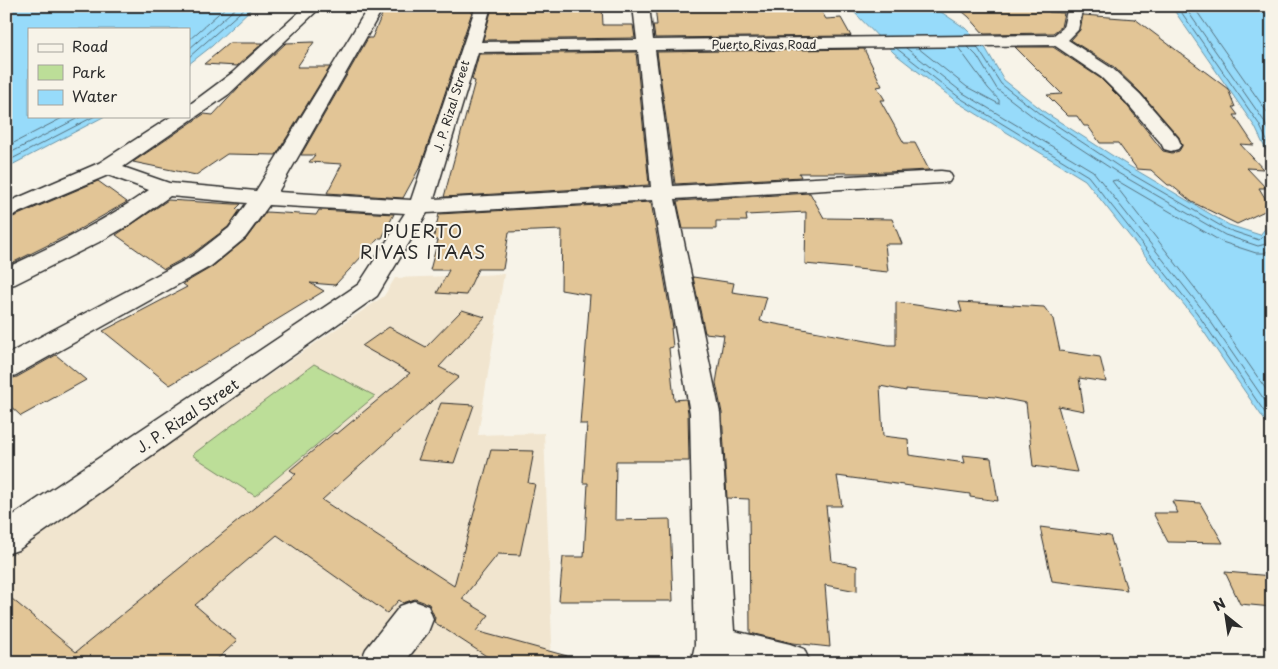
<svg xmlns="http://www.w3.org/2000/svg" width="1278" height="669" font-family="'Playpen Sans',sans-serif">
  <rect width="100%" height="100%" fill="#f7f3e8"/>
  <filter id="ink" filterUnits="userSpaceOnUse"><feTurbulence type="fractalNoise" baseFrequency=".02" numOctaves="2"/><feDisplacementMap in="SourceGraphic" scale="10" xChannelSelector="R" yChannelSelector="G"/><feConvolveMatrix kernelMatrix="1 2 1 2 8 2 1 2 1" color-interpolation-filters="sRGB"/></filter>
  <g filter="url(#ink)">
    <polygon fill="#f1e5cf" points="504,274 478,435 544,433 552,642 546,663 6,663 6,556 384,296 395,278"/>
    <polygon fill="#bcde98" stroke="#748462" points="314,364 375,396 255,496 192,455"/>
    <g fill="#97dbfa" stroke="#6c95a7">
      <polygon points="6,6 254,6 212,46 189,64 189,29 29,29 29,116 105,116 6,168"/>
      <polygon points="848,6 932,6 965,28 986,49 1004,80 1046,113 1124,163 1229,225 1260,235 1272,220 1272,431 1193,316 1085,180 957,102 894,53"/>
      <polygon points="1171,6 1272,6 1272,163 1255,127"/>
    </g>
    <g fill="none" stroke-linecap="round" stroke-linejoin="round">
      <g stroke="#56717e" stroke-width="1">
        <polyline points="1177,6 1259,124 1272,151"/>
        <polyline points="1184,6 1264,121 1272,137"/>
        <polyline points="1193,6 1272,119"/>
        <polyline points="189,40 227,6"/>
        <polyline points="968,47 977,56 997,89 1040,122 1118,173 1225,235 1258,246 1266,244 1272,238"/>
        <polyline points="977,47 1001,84 1044,117 1121,168 1226,229 1259,240 1272,228"/>
        <polyline points="896,48 960,98 1088,176 1197,313 1272,423"/>
        <polyline points="906,48 963,93 1093,171 1202,309 1272,411"/>
        <polyline points="918,48 967,87 999,104 999,100 988,88 958,47"/>
        <polyline points="189,49 238,6"/>
        <polyline points="189,57 247,6"/>
        <polyline points="6,147 66,116"/>
        <polyline points="6,155 82,116"/>
        <polyline points="6,162 95,116"/>
        <polyline points="1272,249 1264,253 1256,253 1222,242 1116,180 1112,181 1208,305 1272,398"/>
      </g>
    </g>
    <g fill="#e2c596" stroke="#2b2b2b">
      <polygon points="515,6 602,6 603,25 633,25 635,38 483,40 492,8"/>
      <polygon points="655,6 818,6 826,19 841,18 851,36 655,38 653,25 657,25"/>
      <polygon points="956,6 1053,6 1049,12 1064,13 1061,27 1053,33 984,34 969,17"/>
      <polygon points="431,8 431,10 473,9 421,165 403,198 327,193 342,164 309,162 315,155 301,155 368,38 372,38 384,10"/>
      <polygon points="1083,15 1135,19 1228,89 1235,107 1232,107 1238,115 1234,115 1254,145 1240,144 1263,169 1247,168 1266,188 1259,188 1271,208 1237,224 1192,202 1171,185 1168,185 1151,170 1137,169 1118,143 1100,143 1088,126 1084,126 1077,116 1068,116 1047,95 1062,94 1015,47 1053,47 1100,78 1125,103 1163,151 1172,153 1179,151 1182,146 1179,137 1141,93 1114,67 1071,40 1080,30"/>
      <polygon points="314,42 297,67 330,67 276,155 227,154 196,175 133,162 204,114 213,115 238,88 286,43"/>
      <polygon points="229,43 263,43 237,66 204,64"/>
      <polygon points="864,49 882,86 877,87 885,100 880,100 904,143 915,143 929,170 864,173 799,173 801,177 675,184 657,52"/>
      <polygon points="636,52 649,185 444,197 475,81 472,80 479,54"/>
      <polygon points="98,181 127,202 78,230 6,266 6,220"/>
      <polygon points="810,193 824,218 892,219 902,244 885,244 888,272 805,264 806,212 746,215 747,221 716,221 716,229 683,229 677,201"/>
      <polygon points="168,200 234,204 241,204 236,209 240,210 228,227 192,254 164,269 116,235"/>
      <polygon points="651,202 673,328 671,328 673,347 669,348 674,400 686,399 688,413 689,461 616,461 615,520 670,519 673,601 559,601 563,557 584,557 588,483 583,483 587,424 580,424 590,295 561,290 562,230 509,232 503,269 478,269 466,295 437,293 449,270 430,270 438,240 433,240 439,214"/>
      <polygon points="319,210 394,214 382,238 379,238 335,285 310,283 324,291 170,385 103,331 187,287 183,284 212,267 246,239 266,212 316,215"/>
      <polygon points="693,277 734,283 732,292 767,297 760,321 888,345 896,345 896,302 962,312 959,302 1044,307 1053,319 1060,351 1100,357 1106,382 1079,378 1084,411 1058,406 1077,472 1033,466 1026,403 995,397 906,389 906,391 880,386 883,436 908,439 909,455 965,463 963,455 991,458 998,501 970,497 970,494 837,476 842,506 826,506 832,561 857,566 857,591 825,585 830,647 793,643 750,633 749,499 727,498 722,413 716,383 724,335 705,333"/>
      <polygon points="462,310 485,317 439,367 459,377 322,500 454,586 491,450 534,451 528,483 535,484 520,555 498,554 462,599 489,615 476,631 567,656 566,663 497,663 434,622 435,618 429,604 415,599 403,603 399,600 387,613 277,535 195,605 237,641 213,663 6,663 6,594 76,652 296,474 290,470 334,433 337,434 410,373 362,346 389,327 426,347"/>
      <polygon points="56,355 86,380 21,416 6,402 6,380 17,377"/>
      <polygon points="441,403 474,405 454,463 418,460"/>
      <polygon points="1172,501 1200,503 1223,543 1168,542 1153,513 1178,513"/>
      <polygon points="1040,527 1110,536 1127,590 1052,581"/>
      <polygon points="1225,572 1272,576 1272,607 1240,604"/>
    </g>
    <g fill="none" stroke-linecap="round" stroke-linejoin="round">
      <g stroke="#2b2b2b" stroke-width="3">
        <g id="minor">
          <path d="M306,6h16l-93,88 -106,73 46,16 87,8 113,-185h15l-106,186 133,8 65,-194h15l-10,36 156,-2 -4,-34h16l4,34 401,-5 9,-7 5,-22h15l-5,24 -10,10 45,29 27,25 38,44 3,7 -3,4 -7,2 -7,-2 -3,-6 -35,-41 -25,-25 -47,-32 -399,5 18,136 268,-15 8,1 3,5 -3,5 -8,1 -266,16 45,214 14,218 56,13 14,5 6,14h-119l4,-18 -5,-232 -37,-213 -226,13 -50,83 -359,254 -12,4v-34l353,-236 46,-71 -136,-8 -24,33 -34,28 -195,109 -10,3v-23l187,-99 36,-28 18,-25 -77,-7 -41,29 -28,16 -86,43 -9,2v-18c51,-24 97,-46 143,-78l-41,-15 -102,43v-15l93,-40 73,-47h17v-11l43,-32zM638,50l13,137 -217,12 44,-147z"/>
          <polygon points="414,601 428,606 433,619 428,632 404,663 360,663 366,649 400,606"/>
        </g>
      </g>
      <use href="#minor" fill="#f7f3e8" fill-rule="evenodd"/>
    </g>
  </g>
  <g text-anchor="middle" dominant-baseline="central" stroke-width="4" stroke-linejoin="round" paint-order="stroke">
    <g font-size="12" fill="#2b2b2b" stroke="#f7f3e8">
      <text x="764" y="44">Puerto Rivas Road</text>
      <text transform="translate(451 106) rotate(-73)">J. P. Rizal Street</text>
    </g>
    <g font-size="15" fill="#2b2b2b" stroke="#f7f3e8">
      <text transform="translate(187 415) rotate(-34)">J. P. Rizal Street</text>
    </g>
    <g font-size="18" letter-spacing="1" fill="#2b2b2b" stroke="#f7f3e8">
      <text x="423" y="230">PUERTO<tspan x="423" dy="21">RIVAS ITAAS</tspan></text>
    </g>
  </g>
  <rect width="1278" height="669" fill="none" stroke="#f7f3e8" stroke-width="25"/>
  <rect x="12" y="12" width="1253" height="644" fill="none" stroke="#2b2b2b" stroke-width="2" filter="url(#ink)"/>
  <rect x="28" y="28" width="162" height="90" fill="#f7f3e8" stroke="#a5a39c"/>
  <rect x="38" y="44" width="25" height="8" fill="#f7f3e8" stroke="#a5a39c"/>
  <text x="72" y="52" font-size="15" fill="#2b2b2b">Road</text>
  <rect x="38" y="65" width="25" height="15" fill="#bcde98" stroke="#a5a39c"/>
  <text x="72" y="78" font-size="15" fill="#2b2b2b">Park</text>
  <rect x="38" y="90" width="25" height="15" fill="#97dbfa" stroke="#a5a39c"/>
  <text x="72" y="102" font-size="15" fill="#2b2b2b">Water</text>
  <g transform="translate(1226 616) rotate(330)" stroke="#f7f3e8" stroke-width="4" paint-order="stroke">
  <path d="M0-4L9 19L0 12L-9 19Z" fill="#2b2b2b"/>
  <text y="-8" font-size="14" font-weight="bold" text-anchor="middle" fill="#2b2b2b">N</text>
  </g>
</svg>
